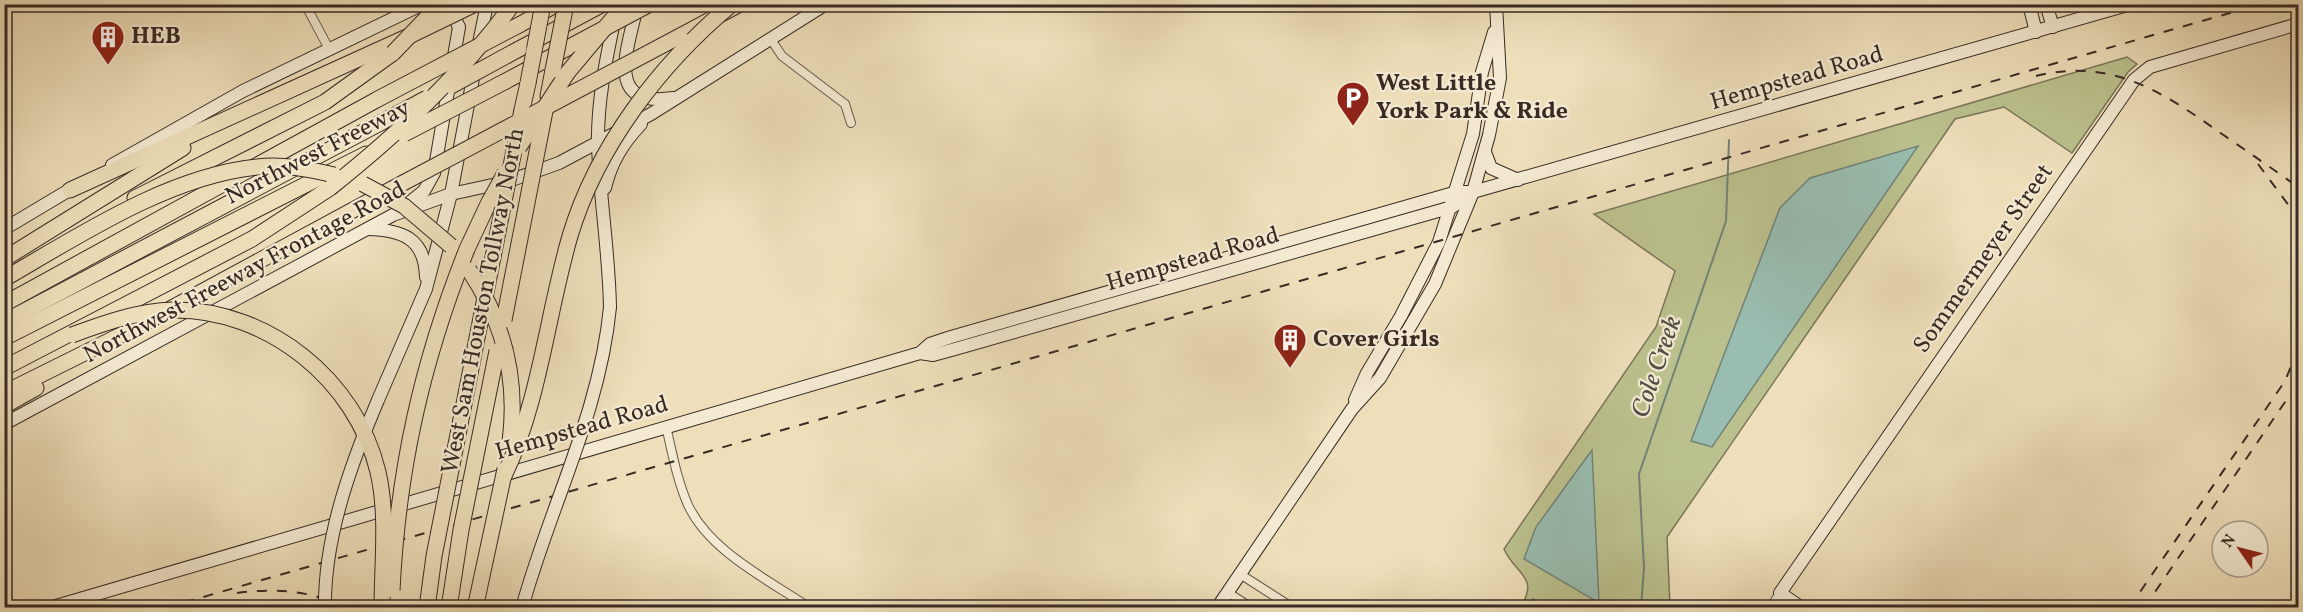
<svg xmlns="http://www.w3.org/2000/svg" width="2303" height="612" font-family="Vollkorn,serif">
  <rect width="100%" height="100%" fill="#eedfba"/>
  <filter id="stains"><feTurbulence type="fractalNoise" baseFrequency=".00333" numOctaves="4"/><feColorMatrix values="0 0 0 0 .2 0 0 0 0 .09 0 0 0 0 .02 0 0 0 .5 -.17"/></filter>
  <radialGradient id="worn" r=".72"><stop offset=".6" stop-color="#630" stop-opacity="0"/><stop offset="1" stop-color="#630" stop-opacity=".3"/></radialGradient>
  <path fill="#bbc18e" stroke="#7a765a" stroke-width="1.5" d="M2127,57l10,7 -9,8 -56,81 -68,-46 -49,12 -288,418 3,70 -149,-1c19,-29 -7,-33 -17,-57l152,-222 19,-56 -81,-57z"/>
  <g fill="#99bdb0" stroke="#728378" stroke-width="1.5">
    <polygon points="1918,146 1712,447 1691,441 1780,208 1810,178"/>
    <polygon points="1592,450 1599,603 1524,559 1536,527"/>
  </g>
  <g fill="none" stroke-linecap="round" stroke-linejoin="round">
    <g stroke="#728378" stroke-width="2">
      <polyline points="1533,599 1545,608"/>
      <polyline points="1641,608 1644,568 1639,474 1726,221 1729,140"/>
    </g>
    <g stroke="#66584a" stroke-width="10">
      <g id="street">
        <polyline points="305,4 329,49"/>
        <polyline points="772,41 782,56 845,104 851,123"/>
        <path d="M666,426c6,26 11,54 22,79 22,47 81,75 122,103"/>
        <polyline points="1240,574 1293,608"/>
        <polyline points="1227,592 1252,608"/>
        <polyline points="1770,608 1780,593"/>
        <polyline points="2296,608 2298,604"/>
      </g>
    </g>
    <g stroke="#382b25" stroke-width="14">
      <g id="secondary">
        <polyline points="2029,4 2036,32"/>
        <polyline points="2046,4 2053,27"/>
        <path d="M637,6c-9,43 -34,102 36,92"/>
        <polyline points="478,48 487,4"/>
        <polyline points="1485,152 1491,168 1518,180"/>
        <polyline points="112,165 243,91 423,4"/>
        <path d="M605,188c6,-26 18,-45 36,-64"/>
        <polyline points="404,207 424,191 434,173 459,27 453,15 446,9"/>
        <polyline points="4,229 76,186"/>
        <path d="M368,229c34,1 57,9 58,48"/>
        <path d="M610,307c-1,-54 -10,-107 -12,-161 -1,-43 8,-87 17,-129"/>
        <polyline points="920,353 933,355 955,349 1452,207 1473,192"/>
        <polyline points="378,400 426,289 451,194 475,68"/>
        <polyline points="1355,400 1367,373 1401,316 1439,242 1473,134 1482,72 1494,32"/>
        <polyline points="4,424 393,215 451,194 506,182 559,163 651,114 826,4"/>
        <polyline points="49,608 920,353 930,344 951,337 1457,192 1473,192 2131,4"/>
        <polyline points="1217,608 1352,409 1380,378 1435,284 1473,192 1489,135 1500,78 1496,4"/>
        <polyline points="1802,608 1780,593 2134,80 2150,67 2298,24"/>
      </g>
    </g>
    <g stroke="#382b25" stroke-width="17">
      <g id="highway">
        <polyline points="519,25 557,4"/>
        <polyline points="680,36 740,4"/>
        <polyline points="519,49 603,4"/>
        <polyline points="506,81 575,44"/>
        <polyline points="548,96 553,70"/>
        <polyline points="522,110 528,83"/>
        <polyline points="70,190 409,36"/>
        <polyline points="135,198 325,102 393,53"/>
        <polyline points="467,249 489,202"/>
        <polyline points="4,259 183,148"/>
        <polyline points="4,304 378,99"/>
        <polyline points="4,322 382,122"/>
        <polyline points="4,338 366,154"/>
        <polyline points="4,368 252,239 330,188"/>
        <polyline points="4,393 135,328 403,183"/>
        <polyline points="4,406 36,388"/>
      </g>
    </g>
    <use href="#street" stroke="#f4ead2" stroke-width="8"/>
    <use href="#secondary" stroke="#f4ead2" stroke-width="12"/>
    <use href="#highway" stroke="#eedfba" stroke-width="15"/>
    <g stroke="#382b25" stroke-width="2" stroke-dasharray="10 10" stroke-linecap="butt">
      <path d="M2036,76c76,-19 128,17 186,58 26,18 51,35 76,53"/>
      <polyline points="2258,164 2290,207 2298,229"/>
      <path d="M237,593c36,-5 76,-3 108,15"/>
      <polyline points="165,608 2261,4"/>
      <polyline points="2129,608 2285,381 2298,349"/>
      <polyline points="2144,608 2298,383"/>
    </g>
    <g stroke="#382b25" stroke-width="14" stroke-linecap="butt">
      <g id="secondary-bridge">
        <path d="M325,608c-1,-71 26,-144 53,-208"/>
        <path d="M522,608c28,-102 78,-195 88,-301"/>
      </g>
    </g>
    <g stroke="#382b25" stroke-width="17" stroke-linecap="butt">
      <g id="highway-bridge">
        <polyline points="409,36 475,4"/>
        <polyline points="575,44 650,4"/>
        <polyline points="393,53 440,4"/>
        <polyline points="553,70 566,4"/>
        <polyline points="528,83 543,4"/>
        <polyline points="451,86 519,49"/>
        <polyline points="378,99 519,25"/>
        <polyline points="382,122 427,98"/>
        <polyline points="404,134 506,81"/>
        <polyline points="519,147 568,72 625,4"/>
        <polyline points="403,183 680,36"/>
        <polyline points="363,184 404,206 451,246"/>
        <path d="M330,188c69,-55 131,-113 183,-184"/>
        <polyline points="489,202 505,173"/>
        <path d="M469,270c35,52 49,110 41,172"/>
        <path d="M4,279c76,-44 165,-103 253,-112 26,-3 52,2 77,8"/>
        <polyline points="504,320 545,111"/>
        <path d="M72,335c32,-12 66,-24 101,-25 95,-1 183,70 205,162 10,43 4,92 4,136"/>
        <path d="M504,476c36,-75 43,-161 66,-240 27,-90 90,-172 162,-232"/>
        <path d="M392,590c6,-121 30,-228 75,-341"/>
        <polyline points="476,604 505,469"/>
        <polyline points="427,608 434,556 522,110"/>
        <polyline points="449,608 461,530 497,351"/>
      </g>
    </g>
    <use href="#secondary-bridge" stroke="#f4ead2" stroke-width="12"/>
    <use href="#highway-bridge" stroke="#eedfba" stroke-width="15"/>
  </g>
  <defs>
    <g id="building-pin" transform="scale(1.725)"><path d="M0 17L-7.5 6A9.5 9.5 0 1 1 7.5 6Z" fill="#8f2418" stroke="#f4ead2"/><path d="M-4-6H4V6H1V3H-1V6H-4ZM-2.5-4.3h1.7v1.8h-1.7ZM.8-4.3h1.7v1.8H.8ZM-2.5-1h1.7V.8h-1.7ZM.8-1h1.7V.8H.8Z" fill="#fff"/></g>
    <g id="parking-pin" transform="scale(1.725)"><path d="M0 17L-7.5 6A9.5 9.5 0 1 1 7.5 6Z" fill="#8f2418" stroke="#f4ead2"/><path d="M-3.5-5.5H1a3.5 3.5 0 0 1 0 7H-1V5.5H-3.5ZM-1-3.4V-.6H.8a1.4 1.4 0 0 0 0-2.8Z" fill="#fff"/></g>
  </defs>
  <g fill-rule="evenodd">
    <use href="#building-pin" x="108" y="37"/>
    <use href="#parking-pin" x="1353" y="98"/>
    <use href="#building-pin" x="1290" y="340"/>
  </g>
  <g text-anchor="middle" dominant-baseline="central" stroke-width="4.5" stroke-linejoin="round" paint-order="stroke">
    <g font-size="24" font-weight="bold" fill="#382b25" stroke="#f4ead2" text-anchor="start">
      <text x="131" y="37">HEB</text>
      <text x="1376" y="84">West Little<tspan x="1376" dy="28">York Park &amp; Ride</tspan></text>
      <text x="1313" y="340">Cover Girls</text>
    </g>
    <g font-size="24" fill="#382b25" stroke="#f4ead2">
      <text transform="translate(1797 79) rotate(-16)">Hempstead Road</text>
      <text transform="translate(318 153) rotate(-27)">Northwest Freeway</text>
      <text transform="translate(1984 259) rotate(-55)">Sommermeyer Street</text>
      <text transform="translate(1193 260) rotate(-16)">Hempstead Road</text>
      <text transform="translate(245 273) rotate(-28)">Northwest Freeway Frontage Road</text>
      <text transform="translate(484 301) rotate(-79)">West Sam Houston Tollway North</text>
      <text transform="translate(582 429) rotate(-16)">Hempstead Road</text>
    </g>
    <g font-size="26" font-style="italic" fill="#505048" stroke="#f4ead2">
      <text transform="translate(1657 367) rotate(-71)">Cole Creek</text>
    </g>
  </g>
  <rect width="2303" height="612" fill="none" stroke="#eedfba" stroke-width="24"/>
  <rect x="6" y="6" width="2291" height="600" fill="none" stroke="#382b25" stroke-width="3"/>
  <rect x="12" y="12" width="2279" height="588" fill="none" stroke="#382b25" stroke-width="1.5"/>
  <g transform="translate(2240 549) rotate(305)"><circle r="28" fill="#f4ead2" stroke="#a99e8d" stroke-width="1.5"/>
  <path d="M0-4.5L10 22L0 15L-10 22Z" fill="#8f2418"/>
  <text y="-9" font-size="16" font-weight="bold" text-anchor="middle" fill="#382b25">N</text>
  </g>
  <rect width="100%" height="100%" filter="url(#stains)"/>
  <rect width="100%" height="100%" fill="url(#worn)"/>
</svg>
